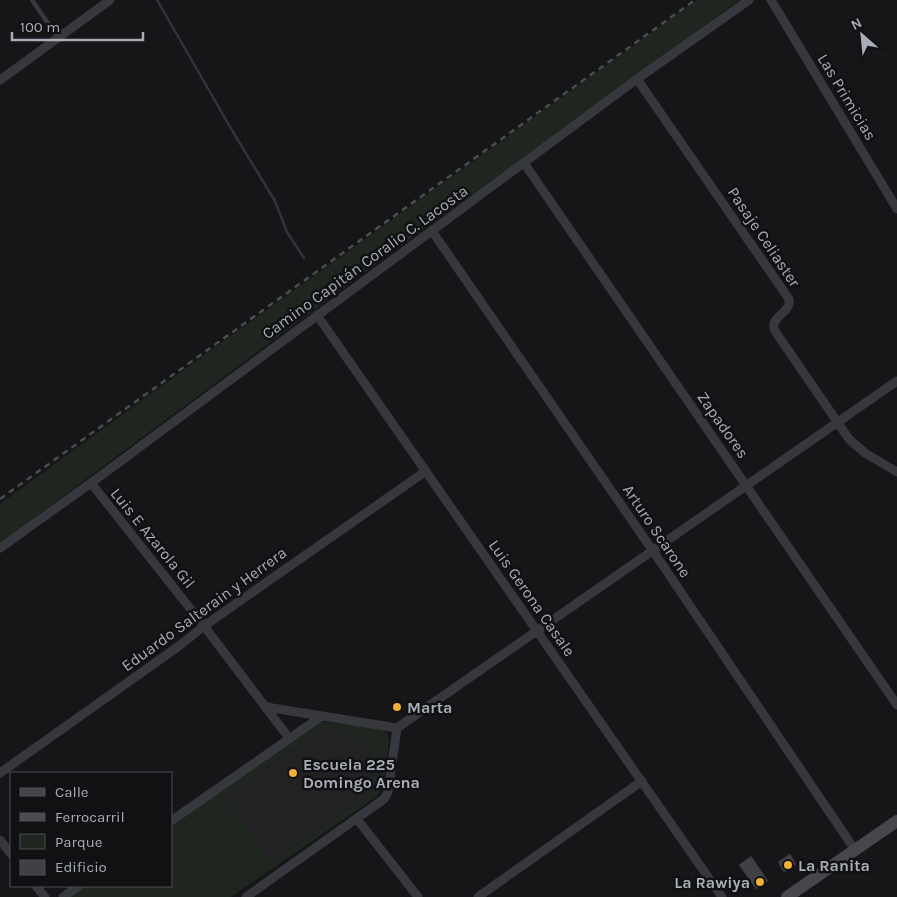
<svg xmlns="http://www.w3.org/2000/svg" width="897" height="897" font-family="Karla,sans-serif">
  <rect width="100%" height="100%" fill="#161618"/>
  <polygon fill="#222225" points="332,728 365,741 375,769 374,780 370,790 362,799 270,863 225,797 306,740"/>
  <g fill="#1e261f" fill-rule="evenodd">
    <polygon points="697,0 739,0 617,90 372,267 0,543 0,504 200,358"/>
    <path d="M325,722l56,7 6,4 2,6c-2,16 -2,47 -13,58l-145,100h-162l16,-11h86v-61l148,-102zM332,728l33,13c8,24 16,37 -3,58l-92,64 -45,-66 81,-57z"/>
  </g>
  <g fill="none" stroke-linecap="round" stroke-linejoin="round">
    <polyline stroke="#2c353c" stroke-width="2.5" points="157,0 233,132 275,201 287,232 304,258"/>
  </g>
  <g fill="#404145" stroke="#303034">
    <polygon points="790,854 796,864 784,872 778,862"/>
    <polygon points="751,856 768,881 756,889 739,865"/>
  </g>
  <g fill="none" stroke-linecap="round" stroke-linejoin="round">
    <polyline stroke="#37383d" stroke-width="4.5" points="32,0 58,38"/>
    <g stroke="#37383d" stroke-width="9">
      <polyline points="771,0 897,209"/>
      <path d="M637,79l152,220c3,14 -21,18 -14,32l74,108 16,14 32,19"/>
      <polyline points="0,80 110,0"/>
      <polyline points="524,163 897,705"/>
      <polyline points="432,231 653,551 855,850"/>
      <polyline points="317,315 722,897"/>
      <polyline points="91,483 204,626 289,738"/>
      <polyline points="0,548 91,483 637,79 749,0"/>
      <polyline points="397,728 897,381"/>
      <polyline points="0,773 179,646 204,626 426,471"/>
      <polyline points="357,819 418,897"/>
      <polyline points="171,821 322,716"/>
      <polyline points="0,840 11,854"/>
      <polyline points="36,886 45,897"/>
      <polyline points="63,897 79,886"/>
      <polyline points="246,897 384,799 388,792 397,728 266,707"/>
      <polyline points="478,897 642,781"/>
    </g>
    <polyline stroke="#45474d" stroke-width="12" points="787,897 897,821"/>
    <polyline stroke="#4a4c52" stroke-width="2.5" stroke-dasharray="6 5" stroke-linecap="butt" points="0,499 695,0"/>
  </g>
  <g fill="#f2b134" stroke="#111113" stroke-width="2">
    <circle cx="397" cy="707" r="5"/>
    <circle cx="293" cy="773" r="5"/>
    <circle cx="788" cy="865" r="5"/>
    <circle cx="760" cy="882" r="5"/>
  </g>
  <g text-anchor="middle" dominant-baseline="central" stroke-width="5" stroke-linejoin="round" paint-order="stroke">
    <g font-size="16" fill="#a8adb8" stroke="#111113">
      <text transform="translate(847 97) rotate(59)">Las Primicias</text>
      <text transform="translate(764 237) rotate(56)">Pasaje Celiaster</text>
      <text transform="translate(365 262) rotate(-36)">Camino Capitán Coralio C. Lacosta</text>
      <text transform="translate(723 425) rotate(55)">Zapadores</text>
      <text transform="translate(657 531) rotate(56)">Arturo Scarone</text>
      <text transform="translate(153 538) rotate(51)">Luis E Azarola Gil</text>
      <text transform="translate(532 598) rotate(55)">Luis Gerona Casale</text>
      <text transform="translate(204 609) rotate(-36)">Eduardo Salterain y Herrera</text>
    </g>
    <g font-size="16" font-weight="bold" fill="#a8adb8" stroke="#111113" text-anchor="start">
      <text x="407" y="707">Marta</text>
      <text x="303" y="764">Escuela 225<tspan x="303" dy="18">Domingo Arena</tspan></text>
      <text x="798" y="865">La Ranita</text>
      <text x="750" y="882" text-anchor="end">La Rawiya</text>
    </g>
  </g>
  <rect x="10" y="772" width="162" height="115" fill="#111113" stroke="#4d4f55"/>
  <rect x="20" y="788" width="25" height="8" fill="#45474d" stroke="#4d4f55"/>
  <text x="55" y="797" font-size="15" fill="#a8adb8">Calle</text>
  <rect x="20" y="813" width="25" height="8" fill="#4a4c52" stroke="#4d4f55"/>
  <text x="55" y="822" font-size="15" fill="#a8adb8">Ferrocarril</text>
  <rect x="20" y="834" width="25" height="15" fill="#1e261f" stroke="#4d4f55"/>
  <text x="55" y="847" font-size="15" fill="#a8adb8">Parque</text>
  <rect x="20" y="860" width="25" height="15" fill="#404145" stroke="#4d4f55"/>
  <text x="55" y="872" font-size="15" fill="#a8adb8">Edificio</text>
  <g transform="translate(862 35) rotate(333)" stroke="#111113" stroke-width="4" paint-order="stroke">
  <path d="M0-4L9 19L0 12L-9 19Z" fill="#a8adb8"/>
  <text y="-8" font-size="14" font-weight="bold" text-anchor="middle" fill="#a8adb8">N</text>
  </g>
  <path d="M12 32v8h131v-8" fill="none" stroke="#a8adb8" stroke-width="2.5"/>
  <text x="20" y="32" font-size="15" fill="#a8adb8" stroke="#111113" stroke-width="4" paint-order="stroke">100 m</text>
</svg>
